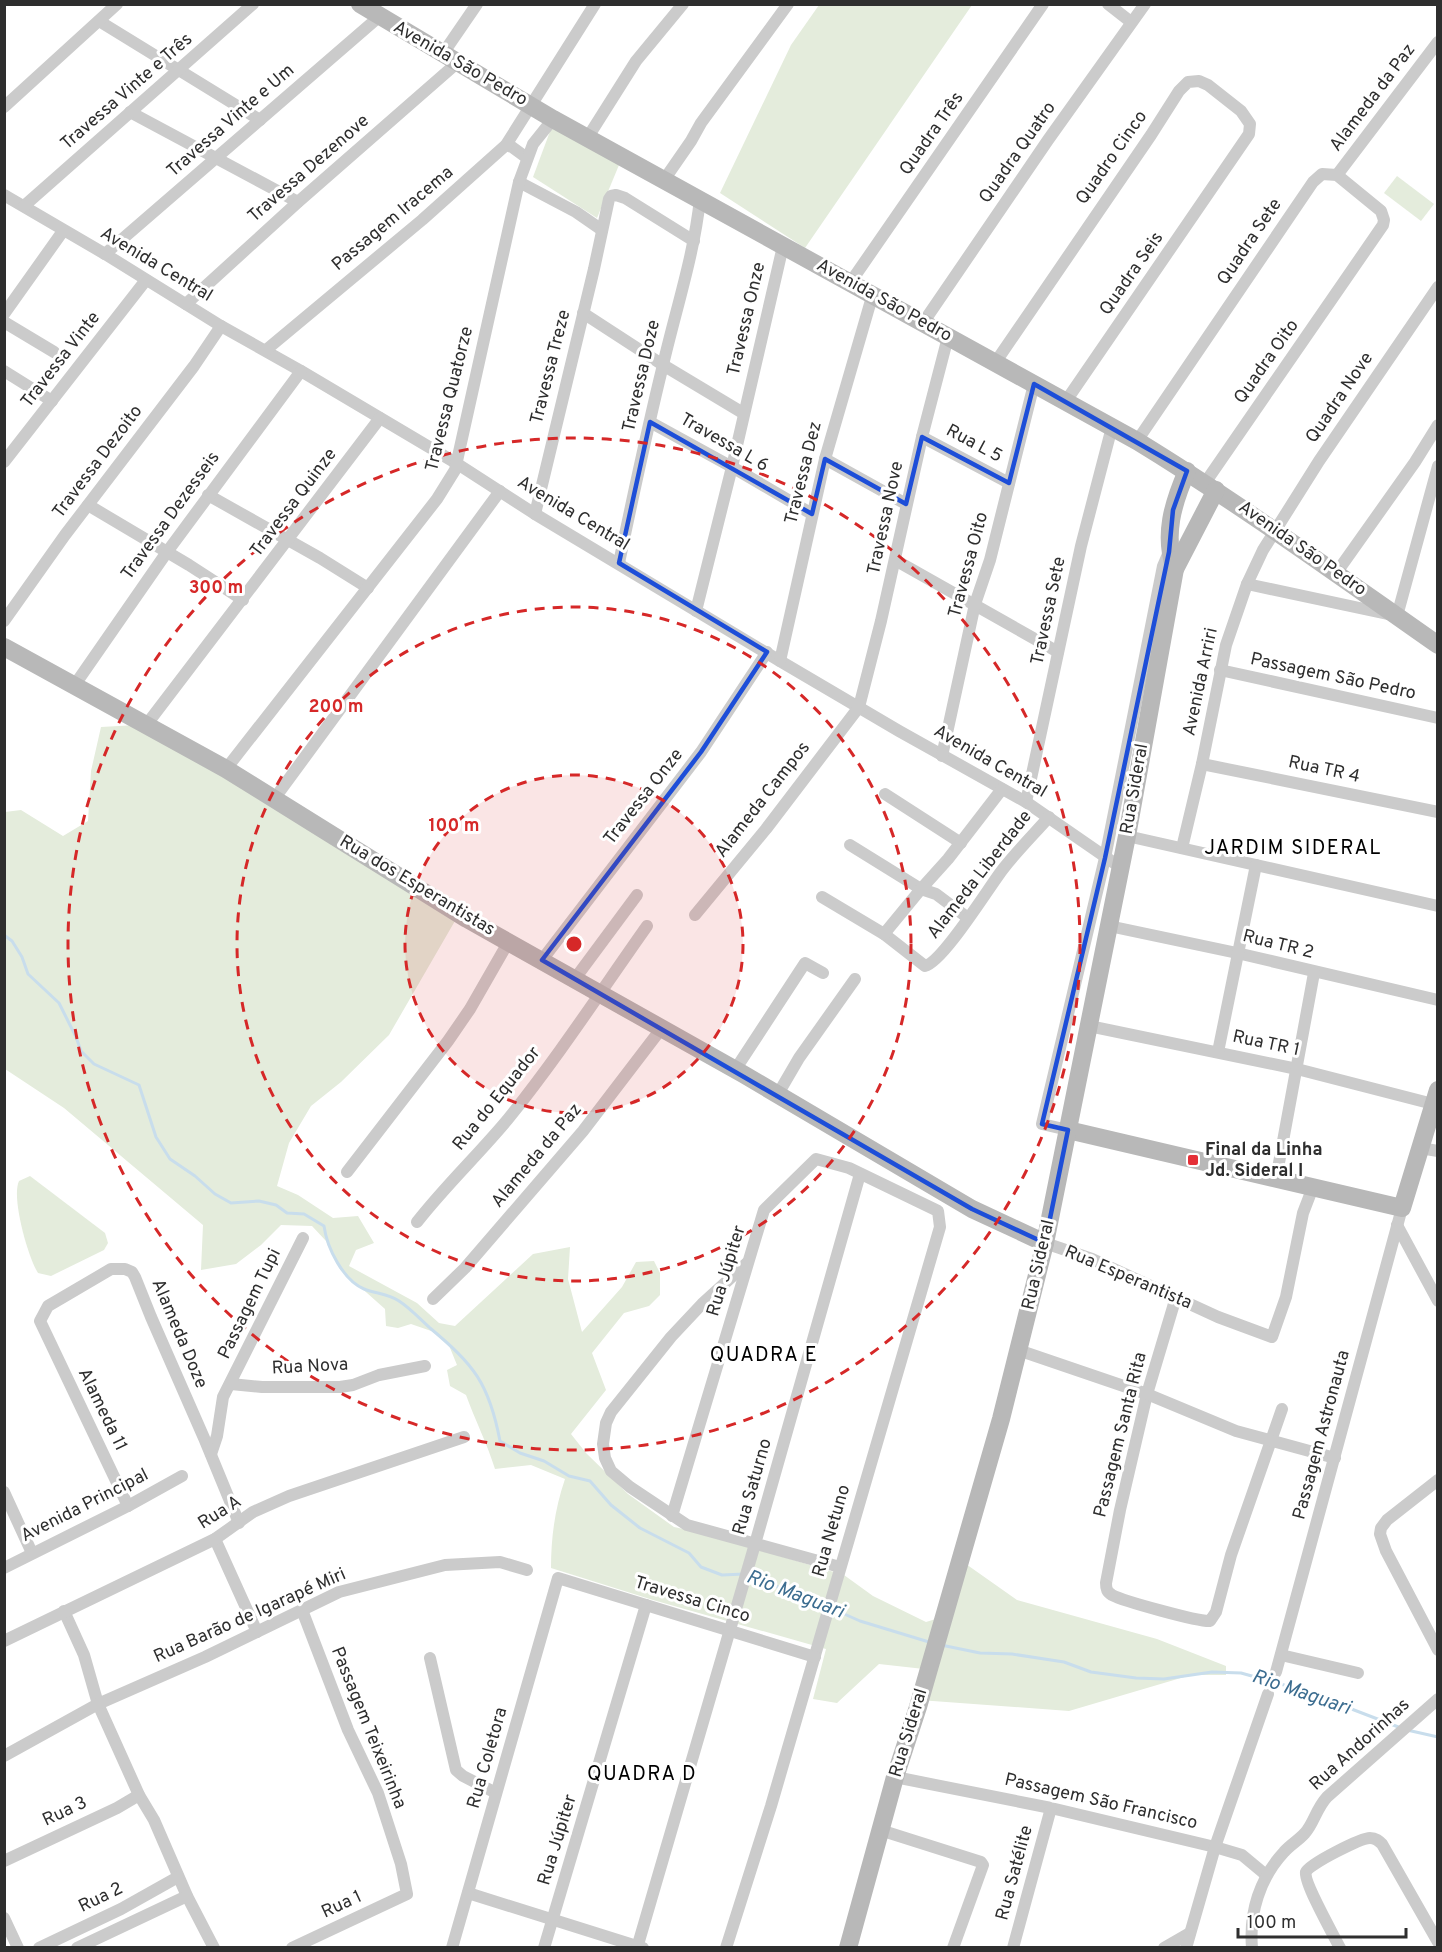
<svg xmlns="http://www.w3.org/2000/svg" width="1442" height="1952" font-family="Overpass,sans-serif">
  <rect width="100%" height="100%" fill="#fff"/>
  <g fill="#e4ecdc">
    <polygon points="819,5 972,5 805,248 720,193 791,45"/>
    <polygon points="552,126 619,165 597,218 533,177"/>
    <polygon points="1397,176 1434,204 1421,221 1384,193"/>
    <path d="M137,725l322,189 -70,121 -48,47 -30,24 -22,37 -12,43 21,9 35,23 25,-2 16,27 -18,7 -7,16 68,37 22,20 16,3 78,-72 37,-7 -2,32 14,53 40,-45 14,-25 18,-1 6,12v22l-11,11 -25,7 -32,40 14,37 -35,44 15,19 42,41 46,33 80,17 2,5 88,26 29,21 53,26 13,-4 17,-61 61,43 140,39 69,27v9h-35l-122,36 -150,-11 5,-31 -45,-5 -42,39 -24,-4 13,-50 -173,-49 -102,-32c0,-31 4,-60 14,-89l-34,-14 -36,4c-8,-26 -20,-49 -29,-74l-16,-9 -3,-16 10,-5 -9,-22 -11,-10 -26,-9 -13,4 -12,-2 -1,-17 -45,-40 -14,-28 -14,-15 -31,-1 -20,20 -25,19 -35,6 2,-45 -139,-117 -59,-39v-257l16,-2 42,26 25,-15 3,-50 10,-44z"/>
    <path d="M30,1176l75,57 3,10 -4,7 -53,26 -13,-3c-10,-15 -27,-76 -19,-92z"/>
  </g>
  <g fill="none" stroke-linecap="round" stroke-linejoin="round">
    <g stroke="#c8ddec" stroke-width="3">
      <path d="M4,935l8,6 10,16 6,17 31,29 17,34 5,14 13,13 45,21 17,52 14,22 25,17 20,18 16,9 28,-2 17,4 11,8 17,1 20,12c3,22 19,54 40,63 12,5 23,4 35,12 11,7 21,18 31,27 44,37 59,55 70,113l20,12 24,8 25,15 21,5 21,24 29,23 49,25 12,14 21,8 22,-1"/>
      <polyline points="750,1576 788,1591 811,1603 827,1607"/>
      <polyline points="833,1609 860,1621 929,1642"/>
      <polyline points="941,1645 980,1653 1012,1654 1064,1662 1091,1672 1136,1678 1164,1679 1212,1672 1241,1673 1302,1690 1401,1728"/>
      <polyline points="1407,1730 1438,1737"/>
    </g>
    <g stroke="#cbcbcb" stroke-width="12">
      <polyline points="1108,4 1131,22"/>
      <polyline points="99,21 260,120"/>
      <polyline points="442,55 477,4"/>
      <polyline points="4,107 117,4"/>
      <polyline points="130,112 298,202"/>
      <polyline points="588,137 636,61 683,4"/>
      <polyline points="506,145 512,147 527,158"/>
      <polyline points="1337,175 1438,42"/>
      <polyline points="664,180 691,141 701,123 788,4"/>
      <polyline points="519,182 576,212 602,230"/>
      <polyline points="4,195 105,254 221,326 301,371 456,463 535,514 780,661 899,731 1026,802 1120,867"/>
      <polyline points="24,206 253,4"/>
      <polyline points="105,254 380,16"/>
      <polyline points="850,283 1043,4"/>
      <polyline points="186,304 298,202 457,63"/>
      <polyline points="583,313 663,365 743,413"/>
      <polyline points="4,314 63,231"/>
      <polyline points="4,322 54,352"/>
      <polyline points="923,323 1048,140 1145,4"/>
      <polyline points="266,350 422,220 506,145 595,4"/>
      <polyline points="995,363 1151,135 1179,91 1188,82 1199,81 1208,85 1241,111 1250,124 1249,134 1066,401"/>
      <polyline points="4,371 52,401"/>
      <polyline points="650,422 732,467 812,514"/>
      <polyline points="922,437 1009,483"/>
      <polyline points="1137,441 1313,182 1322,174 1337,175 1381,211 1384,220 1383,225 1205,483"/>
      <polyline points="825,459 906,504"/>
      <polyline points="4,462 146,280"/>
      <polyline points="208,495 320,558 368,588"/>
      <polyline points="88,505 189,565 243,600"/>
      <polyline points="535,514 594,269 609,199 611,196 616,195 625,198 694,241"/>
      <polyline points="895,560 1058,652"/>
      <path d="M619,563c14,-67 28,-133 44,-198 13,-56 31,-110 37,-166"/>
      <polyline points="1337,572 1415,462 1438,425"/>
      <polyline points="1247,584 1397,616 1438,466"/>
      <polyline points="696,611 732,467 783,246"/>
      <polyline points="4,621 65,535 194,366 221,326"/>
      <polyline points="780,661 825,459 872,297"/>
      <polyline points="1220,670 1438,718"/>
      <polyline points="74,686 167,552 301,371"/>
      <polyline points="147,724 380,418"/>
      <polyline points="942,756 975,604 990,560 1034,384"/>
      <polyline points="1202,764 1438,812"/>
      <polyline points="226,769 437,499 455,470 519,182 533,144 553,119"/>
      <polyline points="280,791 500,491"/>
      <polyline points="885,794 961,843"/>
      <polyline points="1026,802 1081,546 1112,427"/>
      <polyline points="1127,836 1438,906"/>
      <polyline points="850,845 921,889 936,894 968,918"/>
      <polyline points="1182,848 1202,764 1226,645 1247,584 1263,550 1319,461 1438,287"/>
      <path d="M822,897l62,37 41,32c18,-4 64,-79 78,-97 14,-18 31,-35 46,-52"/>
      <polyline points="695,915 766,829 859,707 881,621 922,437 948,337"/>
      <polyline points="1109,926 1237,953 1438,1000"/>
      <polyline points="884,934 921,889 948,859 1002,789"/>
      <polyline points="542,960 701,752 767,652"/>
      <polyline points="574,980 637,895"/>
      <polyline points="1089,1026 1297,1069 1433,1104"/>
      <polyline points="1218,1052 1256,865"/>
      <polyline points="735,1070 805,963 823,973"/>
      <polyline points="778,1094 799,1058 855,979"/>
      <polyline points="1068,1130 1042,1124 1105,858 1163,566 1169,552"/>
      <polyline points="1420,1148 1438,1151"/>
      <polyline points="347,1172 448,1041 470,1009 509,941"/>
      <polyline points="1276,1179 1314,973"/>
      <path d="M417,1222c28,-36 62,-68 91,-103 50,-62 93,-128 139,-193"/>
      <polyline points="1397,1225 1438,1301"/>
      <polyline points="1045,1243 1092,1259 1218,1317 1272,1337 1286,1297 1303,1213 1313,1187"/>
      <polyline points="747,1263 702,1304 671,1337 611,1412 606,1423 603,1444 605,1458 611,1471 630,1487 687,1525 840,1567"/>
      <path d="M1176,1297l-29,97 -27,116 -14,73c0,6 1,9 6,12 11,6 87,27 98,26l6,-9 15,-57 51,-146"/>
      <polyline points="433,1299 465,1268 583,1131 661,1029"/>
      <polyline points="1018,1350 1147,1394 1236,1431 1335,1458"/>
      <polyline points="231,1384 262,1387 340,1387 353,1385 379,1375 425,1366"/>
      <polyline points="211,1454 217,1436 223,1397 303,1238"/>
      <polyline points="1438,1480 1387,1520 1381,1528 1380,1534 1386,1551 1438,1650"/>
      <polyline points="4,1492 32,1553"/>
      <polyline points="128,1506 40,1321 48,1306 111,1269 125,1269 132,1272 135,1277 151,1317 204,1438 239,1523"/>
      <polyline points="672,1516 764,1210 816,1159 849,1168 938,1211 940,1227 771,1806 726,1948"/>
      <polyline points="215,1539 257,1632"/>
      <polyline points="4,1568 128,1506 182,1476"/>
      <polyline points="64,1611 84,1655 98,1704 139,1795 154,1820 187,1896 214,1948"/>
      <polyline points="4,1641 215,1539 253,1512 289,1496 464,1437"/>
      <polyline points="1281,1655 1358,1673"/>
      <polyline points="430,1658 456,1770 463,1776 496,1793"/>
      <polyline points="1276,1672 1402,1208"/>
      <polyline points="4,1756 98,1704 205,1657 339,1592 445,1565 500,1562 527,1570"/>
      <polyline points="895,1777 1051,1808 1215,1847 1242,1855 1266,1875"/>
      <polyline points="880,1830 981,1862 983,1865 953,1948"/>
      <polyline points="4,1861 117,1808 139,1795"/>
      <polyline points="468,1893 643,1948"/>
      <polyline points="4,1918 18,1948"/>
      <polyline points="39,1948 121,1909 178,1877"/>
      <polyline points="77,1948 187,1896"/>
      <polyline points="292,1948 407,1894 401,1864 378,1793 348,1730 302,1610"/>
      <polyline points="452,1948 558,1578 815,1657"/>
      <polyline points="544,1948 646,1605"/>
      <polyline points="637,1948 755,1544 860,1174"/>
      <polyline points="1013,1948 1051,1808"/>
      <polyline points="1164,1948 1190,1933"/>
      <polyline points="1186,1948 1215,1847 1268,1694"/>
      <path d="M1252,1948c-3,-36 8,-70 32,-96 6,-7 15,-12 21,-19 9,-10 11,-24 22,-36l111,-98"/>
      <path d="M1340,1948c-6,-12 -37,-67 -34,-76 3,-8 55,-34 64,-34 6,0 9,3 12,6l56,98"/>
    </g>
    <g stroke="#b8b8b8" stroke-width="18">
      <path d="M360,4l193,115 584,322c103,63 201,134 301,204"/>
      <path d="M1175,569c-12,-34 -2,-66 12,-98"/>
      <polyline points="4,647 226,769 467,919 743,1074 972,1209 1045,1243"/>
      <polyline points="1068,1130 1402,1208 1438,1090"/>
      <polyline points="848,1948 895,1777 918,1707 1001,1419 1045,1243 1127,836 1175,569 1216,490"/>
    </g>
  </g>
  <path fill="none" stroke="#1d4ed8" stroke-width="4.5" stroke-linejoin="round" d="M1034,384l153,87 -14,39 -4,42 -64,306 -63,266 26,6 -23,113 -73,-34 -430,-249 159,-208 66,-100 -148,-89 31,-141 162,92 13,-55 81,45 16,-67 87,46z"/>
  <circle cx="574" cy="944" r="169" fill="#d62828" fill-opacity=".12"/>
  <g fill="none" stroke="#d62828" stroke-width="3" stroke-dasharray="10 8">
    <circle cx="574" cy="944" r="169"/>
    <circle cx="574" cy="944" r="337"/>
    <circle cx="574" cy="944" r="506"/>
  </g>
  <rect fill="#e53038" stroke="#fff" stroke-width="2" x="1187" y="1154" width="12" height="12" rx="3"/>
  <g text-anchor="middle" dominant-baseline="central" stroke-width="6" stroke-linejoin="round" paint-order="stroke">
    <g font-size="18" fill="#2e2e2e" stroke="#fff">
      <text transform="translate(460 64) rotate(30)">Avenida São Pedro</text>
      <text transform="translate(127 92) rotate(-41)">Travessa Vinte e Três</text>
      <text transform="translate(1373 98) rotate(-53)">Alameda da Paz</text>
      <text transform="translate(231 121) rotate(-41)">Travessa Vinte e Um</text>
      <text transform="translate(932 134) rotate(-55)">Quadra Três</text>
      <text transform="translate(1018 153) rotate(-55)">Quadra Quatro</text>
      <text transform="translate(1112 158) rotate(-55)">Quadro Cinco</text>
      <text transform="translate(309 169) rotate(-41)">Travessa Dezenove</text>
      <text transform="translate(393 219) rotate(-40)">Passagem Iracema</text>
      <text transform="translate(1250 242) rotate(-56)">Quadra Sete</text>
      <text transform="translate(156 265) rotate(31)">Avenida Central</text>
      <text transform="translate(1132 274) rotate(-55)">Quadra Seis</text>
      <text transform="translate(884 301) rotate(29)">Avenida São Pedro</text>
      <text transform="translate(747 319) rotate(-77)">Travessa Onze</text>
      <text transform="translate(61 360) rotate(-52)">Travessa Vinte</text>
      <text transform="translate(1267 362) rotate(-55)">Quadra Oito</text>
      <text transform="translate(551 367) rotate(-76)">Travessa Treze</text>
      <text transform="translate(642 376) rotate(-77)">Travessa Doze</text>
      <text transform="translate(1340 398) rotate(-56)">Quadra Nove</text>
      <text transform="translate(450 399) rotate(-76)">Travessa Quatorze</text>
      <text transform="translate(724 443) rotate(30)">Travessa L 6</text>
      <text transform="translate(974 444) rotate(28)">Rua L 5</text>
      <text transform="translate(98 462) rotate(-53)">Travessa Dezoito</text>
      <text transform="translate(804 473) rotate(-76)">Travessa Dez</text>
      <text transform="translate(294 503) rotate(-53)">Travessa Quinze</text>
      <text transform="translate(573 514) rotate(31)">Avenida Central</text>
      <text transform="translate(171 516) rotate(-54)">Travessa Dezesseis</text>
      <text transform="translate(886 518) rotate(-78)">Travessa Nove</text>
      <text transform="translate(1302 549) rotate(35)">Avenida São Pedro</text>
      <text transform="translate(969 565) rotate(-75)">Travessa Oito</text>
      <text transform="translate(1049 611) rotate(-78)">Travessa Sete</text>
      <text transform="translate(1333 677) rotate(12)">Passagem São Pedro</text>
      <text transform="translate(1201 682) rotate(-78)">Avenida Arriri</text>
      <text transform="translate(990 762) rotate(30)">Avenida Central</text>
      <text transform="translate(1324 770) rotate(12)">Rua TR 4</text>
      <text transform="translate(1135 789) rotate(-80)">Rua Sideral</text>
      <text transform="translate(644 797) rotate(-52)">Travessa Onze</text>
      <text transform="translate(763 800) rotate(-52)">Alameda Campos</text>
      <text transform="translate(980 875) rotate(-52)">Alameda Liberdade</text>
      <text transform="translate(417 886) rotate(31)">Rua dos Esperantistas</text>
      <text transform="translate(1278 945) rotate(14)">Rua TR 2</text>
      <text transform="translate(1266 1044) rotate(12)">Rua TR 1</text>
      <text transform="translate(497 1099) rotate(-51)">Rua do Equador</text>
      <text transform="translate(537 1156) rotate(-50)">Alameda da Paz</text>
      <text transform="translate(1039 1265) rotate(-77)">Rua Sideral</text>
      <text transform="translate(727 1271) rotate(-73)">Rua Júpiter</text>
      <text transform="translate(1128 1278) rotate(23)">Rua Esperantista</text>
      <text transform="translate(250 1304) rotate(-64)">Passagem Tupi</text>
      <text transform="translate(179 1334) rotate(67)">Alameda Doze</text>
      <text transform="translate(310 1367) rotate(-3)">Rua Nova</text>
      <text transform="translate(102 1410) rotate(64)">Alameda 11</text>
      <text transform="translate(1121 1435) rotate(-76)">Passagem Santa Rita</text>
      <text transform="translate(1322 1435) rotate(-75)">Passagem Astronauta</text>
      <text transform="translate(753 1487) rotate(-74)">Rua Saturno</text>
      <text transform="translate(85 1506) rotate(-27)">Avenida Principal</text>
      <text transform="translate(220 1513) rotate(-32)">Rua A</text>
      <text transform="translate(832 1531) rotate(-74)">Rua Netuno</text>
      <text transform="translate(692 1600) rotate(17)">Travessa Cinco</text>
      <text transform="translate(250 1616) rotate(-24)">Rua Barão de Igarapé Miri</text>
      <text transform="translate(368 1728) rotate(68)">Passagem Teixeirinha</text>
      <text transform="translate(909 1733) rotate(-73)">Rua Sideral</text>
      <text transform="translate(1360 1745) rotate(-42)">Rua Andorinhas</text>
      <text transform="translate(488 1758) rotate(-74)">Rua Coletora</text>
      <text transform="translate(1101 1802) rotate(13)">Passagem São Francisco</text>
      <text transform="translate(65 1812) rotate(-25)">Rua 3</text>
      <text transform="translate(558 1840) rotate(-73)">Rua Júpiter</text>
      <text transform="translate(1015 1873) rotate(-75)">Rua Satélite</text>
      <text transform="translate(101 1898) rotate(-26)">Rua 2</text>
      <text transform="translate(342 1905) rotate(-25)">Rua 1</text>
    </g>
    <g font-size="18" font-weight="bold" fill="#2e2e2e" stroke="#fff" text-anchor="start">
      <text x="1205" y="1150">Final da Linha<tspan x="1205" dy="21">Jd. Sideral I</tspan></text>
    </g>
    <g font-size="20" letter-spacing="1.5" fill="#000" stroke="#fff">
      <text x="1293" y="849">JARDIM SIDERAL</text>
      <text x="764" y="1356">QUADRA E</text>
      <text x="642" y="1775">QUADRA D</text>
    </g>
    <g font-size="20" font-style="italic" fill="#3c6d90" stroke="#fff">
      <text transform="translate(795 1595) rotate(21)">Rio Maguari</text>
      <text transform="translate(1301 1693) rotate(19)">Rio Maguari</text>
    </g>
  </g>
  <circle cx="574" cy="944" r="9" fill="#d62828" stroke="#fff" stroke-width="3"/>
  <g font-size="18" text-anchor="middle" font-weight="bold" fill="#d62828" stroke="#fff" stroke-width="6" stroke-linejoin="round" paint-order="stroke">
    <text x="216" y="593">300 m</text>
    <text x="336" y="712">200 m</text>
    <text x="454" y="831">100 m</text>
  </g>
  <rect width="1442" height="1952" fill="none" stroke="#2e2e2e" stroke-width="12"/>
  <path d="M1238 1928v9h168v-9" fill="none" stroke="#2e2e2e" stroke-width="3"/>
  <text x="1247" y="1928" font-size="18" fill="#2e2e2e" stroke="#ffffff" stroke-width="4.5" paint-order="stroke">100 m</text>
</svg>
